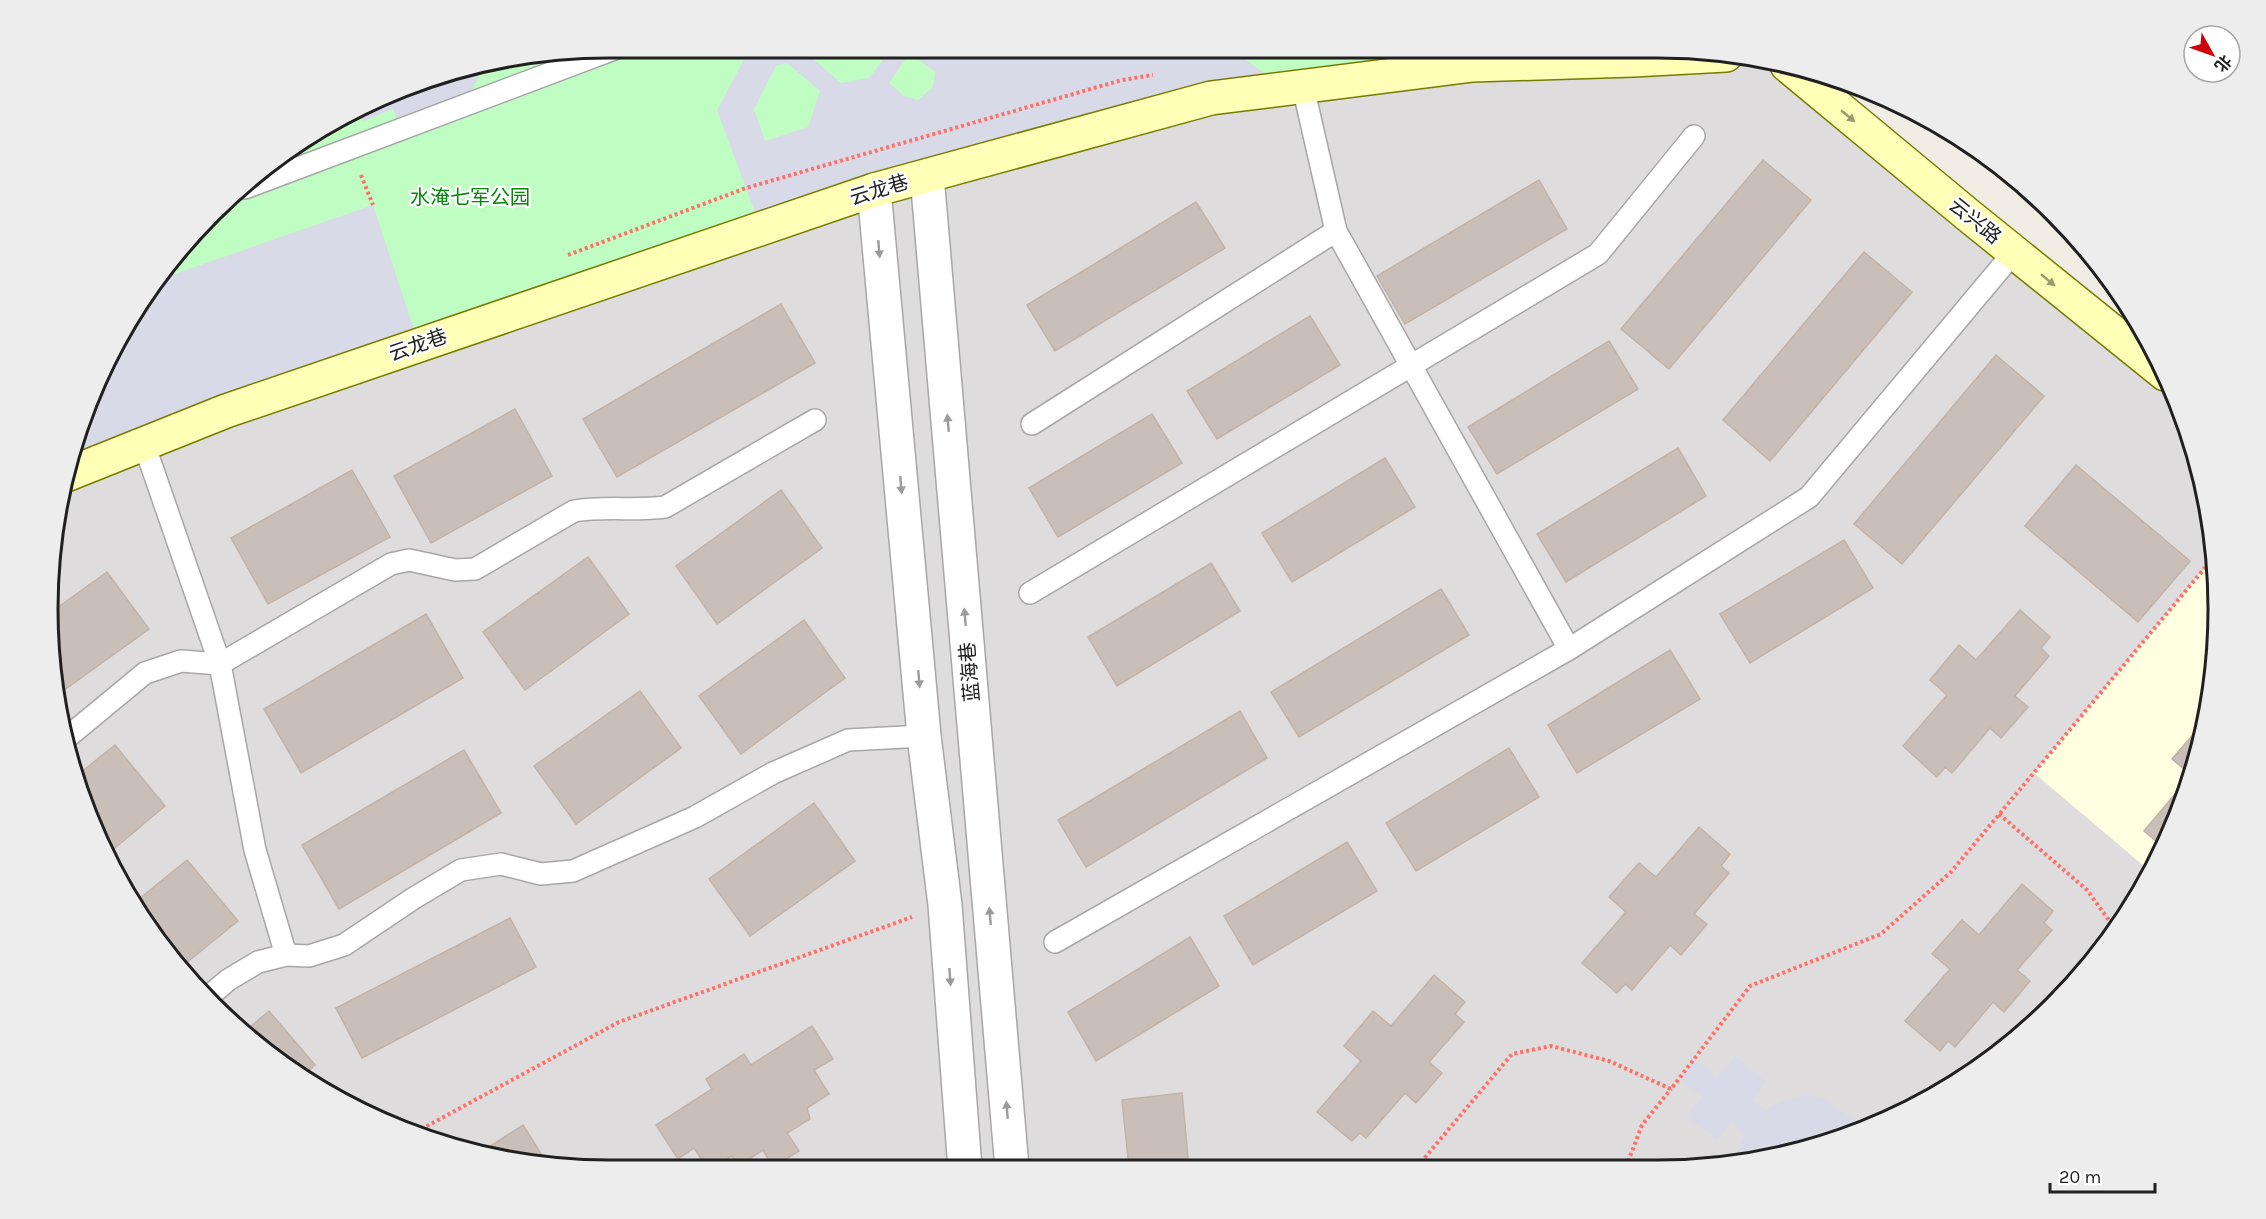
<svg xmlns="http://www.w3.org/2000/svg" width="2266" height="1219" font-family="Karla,'Noto Sans SC',sans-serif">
  <rect width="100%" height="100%" fill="#f1ede5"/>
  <polygon fill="#dedcdd" points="1726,55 1787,65 2165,373 2199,464 2217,572 2213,682 2188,790 2143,890 2078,980 1969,1076 1871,1128 1729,1166 573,1170 464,1152 329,1096 188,980 91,825 49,647 66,475 226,411 1211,98"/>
  <polygon fill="#fffee0" points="2214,557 2217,572 2213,682 2188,790 2151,872 2034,773"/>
  <polygon fill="#c0fdc2" points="610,48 1693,49 1211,98 67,464 142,298 267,164 429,78"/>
  <g fill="#d9dae7" fill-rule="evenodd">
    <path d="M750,48h79l-20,7 32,28 28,-5 23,-30 339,1 55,40 -525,140 -44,-119zM910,53l25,19 -2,15 -15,13 -14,-4 -15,-13zM787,63l33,28 -12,36 -43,14 -11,-32 22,-43z"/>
    <polygon points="482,69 464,106 400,130 393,109 364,121 358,116 429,78"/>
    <polygon points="373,205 419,345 67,464 142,298 160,279"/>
    <polygon points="1736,1056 1766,1082 1752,1100 1765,1110 1782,1101 1808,1095 1826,1100 1851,1117 1861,1131 1735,1165 1735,1156 1745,1134 1732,1123 1717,1140 1686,1116 1703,1097 1680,1079 1695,1059 1717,1078"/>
  </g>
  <g fill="#c9bfb8" stroke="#c4b2a6" stroke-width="1.5">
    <polygon points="1763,160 1811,200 1669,369 1621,329"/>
    <polygon points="1539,180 1567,229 1405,324 1377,276"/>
    <polygon points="1196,202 1225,248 1055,351 1027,305"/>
    <polygon points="1864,252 1912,292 1770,461 1723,420"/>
    <polygon points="781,304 815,363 617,477 583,419"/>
    <polygon points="1310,316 1340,365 1217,439 1187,391"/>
    <polygon points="1609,341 1638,389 1497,474 1468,427"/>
    <polygon points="1996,355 2044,396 1902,564 1854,524"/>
    <polygon points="515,409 552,476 431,543 394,476"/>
    <polygon points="1152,414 1182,463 1058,537 1029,488"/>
    <polygon points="1678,448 1706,496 1566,582 1537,534"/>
    <polygon points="1385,458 1415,507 1292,582 1262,533"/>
    <polygon points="2076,465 2190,561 2138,622 2025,526"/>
    <polygon points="352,470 390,537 268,604 231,538"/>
    <polygon points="781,490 822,548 717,624 676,566"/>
    <polygon points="1844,540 1873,588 1750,663 1720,614"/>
    <polygon points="588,557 629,614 525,690 483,632"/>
    <polygon points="1211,563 1240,611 1117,686 1088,637"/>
    <polygon points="107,572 149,629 60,693 49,647 53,611"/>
    <polygon points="1441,589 1469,635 1299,737 1271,692"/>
    <polygon points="2020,610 2050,637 2041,648 2049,656 2015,696 2028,707 2001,738 1990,728 1952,773 1945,767 1937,777 1903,746 1947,695 1930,680 1959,645 1976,660"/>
    <polygon points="426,614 463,678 301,773 264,709"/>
    <polygon points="804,620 845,678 741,754 699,696"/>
    <polygon points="1670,650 1700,699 1577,773 1548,725"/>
    <polygon points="640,691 681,748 576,824 534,766"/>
    <polygon points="1240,711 1267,758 1086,867 1058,820"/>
    <polygon points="2204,722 2188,790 2163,847 2144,831 2191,775 2172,759"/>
    <polygon points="115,745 165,806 109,853 91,825 79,774"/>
    <polygon points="1509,748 1539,797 1416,871 1386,823"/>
    <polygon points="464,750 501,813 339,909 302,845"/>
    <polygon points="814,803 855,861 750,936 709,879"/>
    <polygon points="1699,827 1730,854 1721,866 1729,873 1694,914 1707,924 1681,955 1670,945 1632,990 1625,984 1617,993 1582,963 1626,912 1609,897 1639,863 1656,877"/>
    <polygon points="1347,842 1377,891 1253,965 1224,916"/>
    <polygon points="187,860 238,921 180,968 138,900"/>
    <polygon points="2022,884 2053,911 2044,923 2052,930 2017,970 2030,981 2004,1012 1993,1002 1955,1047 1948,1041 1940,1051 1905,1021 1950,969 1932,954 1962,920 1979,935"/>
    <polygon points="510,918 536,967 362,1058 336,1008"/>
    <polygon points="1190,937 1219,986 1096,1061 1068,1012"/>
    <polygon points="1434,975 1465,1002 1455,1014 1464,1022 1429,1062 1442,1073 1416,1103 1405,1093 1366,1138 1360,1133 1352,1141 1317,1112 1361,1061 1344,1046 1373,1011 1391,1026"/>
    <polygon points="269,1011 315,1065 303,1075 248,1029"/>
    <polygon points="812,1026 833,1059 814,1070 829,1094 807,1108 810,1119 787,1133 799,1151 773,1167 763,1150 738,1166 732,1156 710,1169 708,1169 694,1148 678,1159 656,1125 712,1089 706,1079 744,1054 751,1065"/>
    <polygon points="1182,1093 1189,1168 1129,1168 1122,1100"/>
    <polygon points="523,1125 543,1157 534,1163 478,1154"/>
  </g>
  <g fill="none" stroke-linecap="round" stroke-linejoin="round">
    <g stroke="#a7a7a7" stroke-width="24">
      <g id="lane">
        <polyline points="245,188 617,48"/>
        <polyline points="1032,424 1336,231"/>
        <polyline points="144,444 220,664 255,850 286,955 258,962 228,980 208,997"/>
        <polyline points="1030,593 1598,254 1694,136"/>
        <polyline points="1569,649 1809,497 2014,252"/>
        <path d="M70,735l75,-62 36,-12 39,3 171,-100 18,-4 46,10 20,-1 99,-58c30,-5 61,0 91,-4l150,-87"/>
        <polyline points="1055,942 1569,649 1336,231 1303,87"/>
        <polyline points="286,955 309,956 344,945 414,898 461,870 501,864 541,874 573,871 695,817 773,773 848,740 924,736"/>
      </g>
    </g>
    <g stroke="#a7a7a7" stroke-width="36">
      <g id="street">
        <polyline points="927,176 1012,1168"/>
        <polyline points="874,190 924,736 945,905 965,1169"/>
      </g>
    </g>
    <g stroke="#757d00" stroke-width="36">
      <g id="secondary">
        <polyline points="1787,65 1968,215 2165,374"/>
        <polyline points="66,475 226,411 874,190 1211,98 1473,65 1633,60 1726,55"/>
      </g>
    </g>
    <g stroke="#ff7168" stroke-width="4" stroke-dasharray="3 3" stroke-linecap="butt">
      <polyline points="361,175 373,205"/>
      <polyline points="568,255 746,188 1122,80 1153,75"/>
      <polyline points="1999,814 2087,890 2113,926 2114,931"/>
      <polyline points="416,1132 619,1022 912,917"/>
      <polyline points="1417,1167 1512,1054 1551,1046 1609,1061 1671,1089 1750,986 1881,934 1951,872 2214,557"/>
      <polyline points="1626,1167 1642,1125 1671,1089"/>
    </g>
    <use href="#lane" stroke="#fff" stroke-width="21"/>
    <use href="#street" stroke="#fff" stroke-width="33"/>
    <use href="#secondary" stroke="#fefeb6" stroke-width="33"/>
  </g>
  <defs><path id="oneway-solid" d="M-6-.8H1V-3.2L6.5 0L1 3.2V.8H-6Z" transform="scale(1.5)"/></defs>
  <g fill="#9a9a72">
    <use href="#oneway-solid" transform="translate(1848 116) rotate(40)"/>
    <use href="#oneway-solid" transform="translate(2048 280) rotate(39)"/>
  </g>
  <g fill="#9b9b9b">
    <use href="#oneway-solid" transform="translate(879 249) rotate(85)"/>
    <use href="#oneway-solid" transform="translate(948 423) rotate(-95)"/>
    <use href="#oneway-solid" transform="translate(901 485) rotate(85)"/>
    <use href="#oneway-solid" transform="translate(965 617) rotate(-95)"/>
    <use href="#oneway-solid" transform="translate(919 679) rotate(85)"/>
    <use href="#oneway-solid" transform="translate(990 916) rotate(-95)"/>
    <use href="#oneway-solid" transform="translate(950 977) rotate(86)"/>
    <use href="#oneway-solid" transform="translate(1007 1110) rotate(-95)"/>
  </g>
  <g text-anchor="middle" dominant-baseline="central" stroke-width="4.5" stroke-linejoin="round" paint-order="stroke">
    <g font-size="20" fill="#202020" stroke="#fff">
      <text transform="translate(879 190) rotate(-17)">云龙巷</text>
      <text transform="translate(1975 221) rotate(39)">云兴路</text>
      <text transform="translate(418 345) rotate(-19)">云龙巷</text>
      <text transform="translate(970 672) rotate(-95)">蓝海巷</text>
    </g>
    <g font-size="20" fill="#038808" stroke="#fff">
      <text x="470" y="197">水淹七军公园</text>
    </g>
  </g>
  <path d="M0 0H2266V1219H0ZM609 58H1657A551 551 0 0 1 2208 609V609A551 551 0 0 1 1657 1160H609A551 551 0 0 1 58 609V609A551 551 0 0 1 609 58Z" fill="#ededed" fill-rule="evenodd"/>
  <path fill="none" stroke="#202020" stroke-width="3" d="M609 58H1657A551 551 0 0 1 2208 609V609A551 551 0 0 1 1657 1160H609A551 551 0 0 1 58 609V609A551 551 0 0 1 609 58Z"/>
  <g transform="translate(2212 54) rotate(130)"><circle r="28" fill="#ffffff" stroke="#a6a6a6" stroke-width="1.5"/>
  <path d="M0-4.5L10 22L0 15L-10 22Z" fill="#cf0009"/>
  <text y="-9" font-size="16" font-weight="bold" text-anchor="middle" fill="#202020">北</text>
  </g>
  <path d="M2050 1183v9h105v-9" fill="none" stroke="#202020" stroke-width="3"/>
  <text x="2059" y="1183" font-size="18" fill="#202020" stroke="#ffffff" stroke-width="4.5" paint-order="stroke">20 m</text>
</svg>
